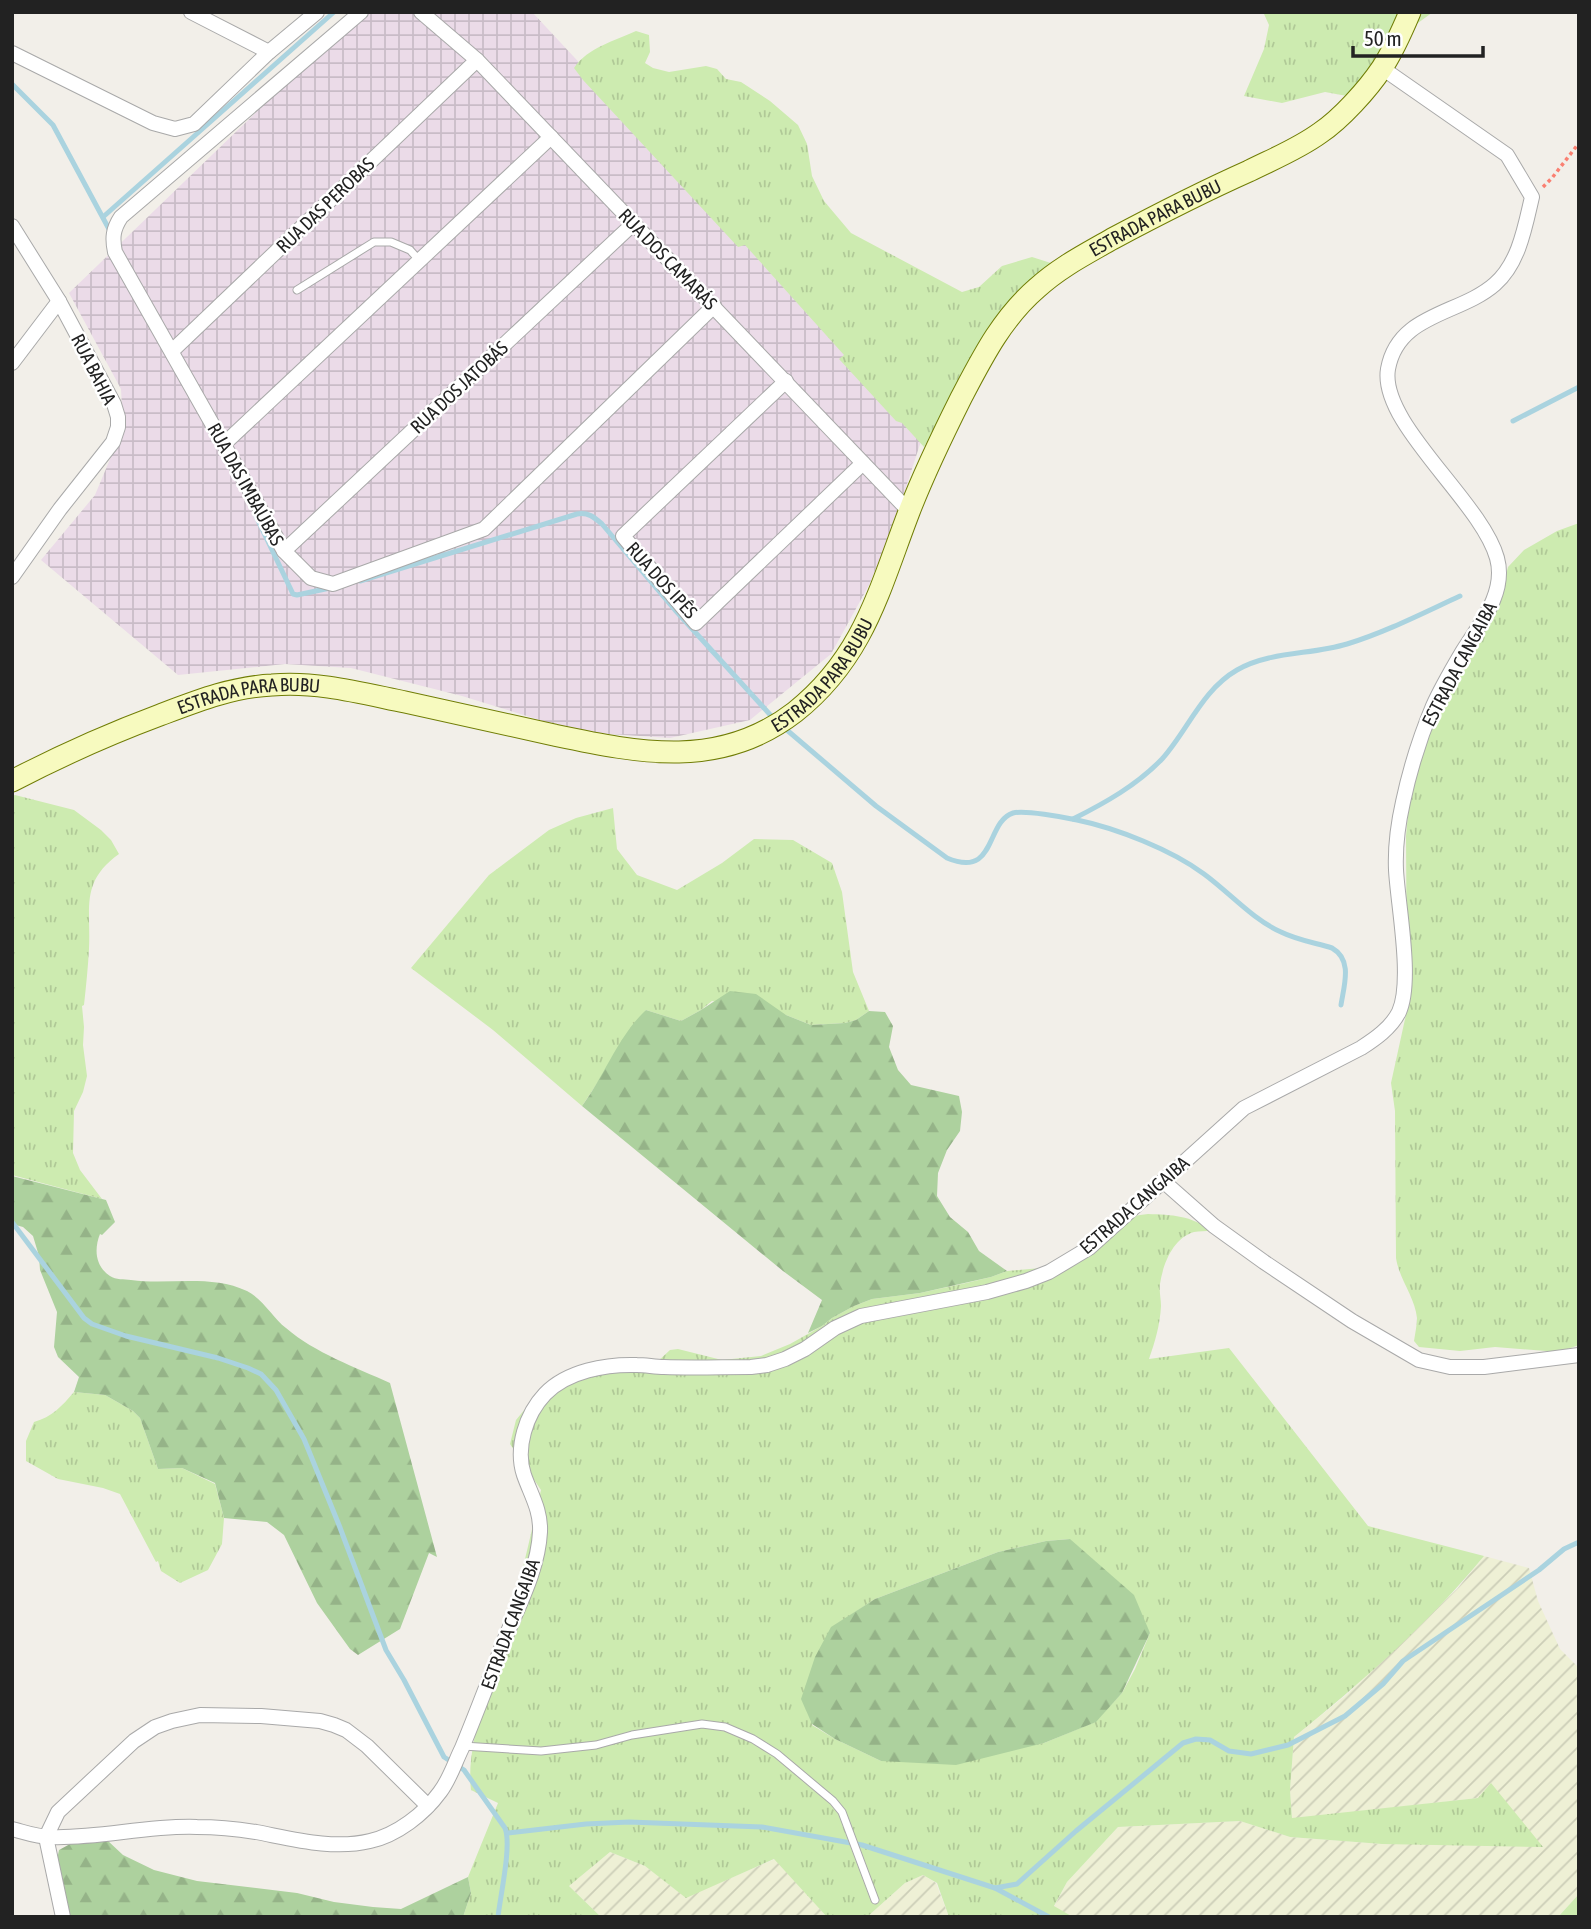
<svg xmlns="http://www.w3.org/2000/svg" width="1591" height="1929" font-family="'Asap Condensed',sans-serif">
  <defs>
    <pattern id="industrial-grid" width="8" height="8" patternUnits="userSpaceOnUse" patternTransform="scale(1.75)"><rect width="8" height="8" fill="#ebdbe8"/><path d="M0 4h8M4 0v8" fill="none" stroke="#c9bcc7"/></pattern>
    <pattern id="farmland-furrows" width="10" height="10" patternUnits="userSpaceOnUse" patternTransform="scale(1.75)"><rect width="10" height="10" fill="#eef0d5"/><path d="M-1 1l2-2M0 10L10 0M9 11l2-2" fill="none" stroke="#ccceb7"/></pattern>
    <pattern id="grass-tufts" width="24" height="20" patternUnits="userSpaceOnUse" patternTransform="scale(1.75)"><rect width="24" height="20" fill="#cdebb0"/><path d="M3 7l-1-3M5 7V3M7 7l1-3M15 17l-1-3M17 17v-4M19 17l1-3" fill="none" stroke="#b0c997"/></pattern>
    <pattern id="forest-firs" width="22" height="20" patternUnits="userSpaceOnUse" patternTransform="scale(1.75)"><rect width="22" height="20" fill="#add19e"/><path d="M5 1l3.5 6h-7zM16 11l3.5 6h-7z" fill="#95b388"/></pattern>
  </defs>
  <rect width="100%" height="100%" fill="#f2efe9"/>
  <polygon fill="url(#industrial-grid)" points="360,12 532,12 924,432 893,527 869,585 831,654 750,720 670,738 579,732 462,696 351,668 285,664 178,675 41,560 95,495 123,428 121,389 69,293"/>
  <g fill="url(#farmland-furrows)">
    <polygon points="1484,1556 1529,1568 1538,1601 1560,1649 1579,1668 1579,1894 1558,1917 1073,1917 1054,1907 1067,1882 1118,1827 1240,1821 1290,1837 1382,1844 1478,1798 1292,1819 1290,1790 1294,1737 1345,1696 1457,1589"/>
    <polygon points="610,1852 645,1866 686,1897 775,1859 827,1917 601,1917 569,1886"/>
    <polygon points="923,1875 936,1883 949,1917 867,1917 905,1883"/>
  </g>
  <g fill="url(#grass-tufts)" fill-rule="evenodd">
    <polygon points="1252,12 1433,12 1407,31 1347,96 1325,92 1282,103 1244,96 1264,49 1269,25 1264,14"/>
    <path d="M636,31l13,4 1,17 -5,11 8,5 16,4 37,-6 11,3 9,10 15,3 29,19 28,24 9,19 5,32 12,25 27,32 111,59 17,-5 23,-21 30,-9 22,7 -57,51 -73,132 -22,-24 -6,-2 -57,-62 5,-4 -99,-110 -7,2 -155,-167 -9,-12c14,-21 41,-27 62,-37z"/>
    <path d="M1579,523v822l-20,7 -64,-5 -35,4 -41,-4 -5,-6c1,-7 3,-16 3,-23 -2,-21 -18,-39 -21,-60l-1,-147 -4,-28 16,-73 -1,-174 3,-33 13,-49 11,-30 30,-60 26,-40 12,-30 7,-27 16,-17 33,-19z"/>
    <path d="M15,795l59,15 27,20 10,10 8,14c-39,28 -28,53 -30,95 -1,19 -3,37 -5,56l-2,1 2,21 -1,18 4,31 -4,16 -9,19 -1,42 7,17 22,29 -90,-24v-379z"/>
    <polygon points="613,808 617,849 637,875 677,890 722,863 754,839 793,840 832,863 842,892 853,972 869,1011 856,1020 845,1023 811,1025 786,1015 712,1001 701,1010 681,1021 646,1010 582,1106 493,1030 411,968 489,875 549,830 576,818"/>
    <path d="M1148,1214c24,1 43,1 63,17 -5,0 -12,0 -17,1 -21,6 -31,32 -34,52 -1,7 1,15 1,22 -1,19 -6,36 -12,53l80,-11 139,178 116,30c-54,66 -124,128 -190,181l-4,53 2,28 186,-20 13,-15 52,64 -161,-3 -92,-7 -50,-16 -122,6 -51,55 -13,24 19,11h-124l-12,-34 -14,-8 -18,8 -38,34h-40l-53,-58 -88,39 -41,-32 -35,-14 -41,34 32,31h-138l8,-24 -3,-16 30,-74 -27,-13c-6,-49 24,-120 38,-168 12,-44 22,-88 32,-132l-31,-46 6,-24 18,-22 30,-16 92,-19 14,-13 8,-1 44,11 39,-4 29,-12 32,-18 10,-8 22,-12 18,-7 48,-6 46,-10 25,-6 16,-6 34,-3 35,-20 41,-30zM1069,1539l81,94 -15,36 -13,24 -27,29 -51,21 -163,18 -46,-22 -23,-14 19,-97 44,-29 123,-47 48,-11z"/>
    <path d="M74,1392l31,3 28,16 7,7 18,51 24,-1 33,16 9,34 -2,26 -14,26 -28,13 -19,-12 -3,-10 -2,1 -36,-68 -17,-6 -45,-9 -32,-18v-20l8,-19c18,-5 28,-16 40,-30z"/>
    <polygon points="1579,1894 1579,1917 1558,1917"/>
  </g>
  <g fill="url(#forest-firs)">
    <path d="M730,991l26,3 30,21 25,10 34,-2 11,-3 13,-9 16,1 8,14 -4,21 9,23 13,15 48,11 3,16 -2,19 -13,19 -9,23 -1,23 13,21 18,15 11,19 28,20 -16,6 -71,16 -48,6 -18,7 -22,12 -10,8 -14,7 14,-33 -39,-29 -201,-165c23,-31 36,-70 64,-96l35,11 20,-11z"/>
    <path d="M12,1176l94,24 9,22 -13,13 -2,-1c-6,15 -5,32 10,42 6,4 14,3 21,4 38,5 80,-6 116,11 16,8 26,27 39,37 29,25 69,39 104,55l47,174 -8,-4 -29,76 -42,26 -8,-6 -33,-46 -33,-68 -17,-13 -43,-4 -9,-35 -33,-15 -24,1 -18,-51 -7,-7 -28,-16 -31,-3 5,-15 -21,-20 -4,-10 3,-35 -17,-42 -1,-14 -6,-20 -10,-9 -11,-3z"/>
    <polygon points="1070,1539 1134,1595 1150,1633 1122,1693 1096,1722 1044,1743 956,1765 881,1761 835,1739 812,1724 801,1699 815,1657 831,1627 875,1599 998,1552 1046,1541"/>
    <polygon points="107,1840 123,1855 154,1870 197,1881 297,1893 334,1902 373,1907 401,1909 468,1877 471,1893 463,1917 68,1917 55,1869 59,1850 70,1844"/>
  </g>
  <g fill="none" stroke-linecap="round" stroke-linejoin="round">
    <g stroke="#aad3df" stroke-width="5">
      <polyline points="12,84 53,125 110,231"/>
      <polyline points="103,217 334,12"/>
      <polyline points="1513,421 1579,387"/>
      <polyline points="255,514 293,594 297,595 330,588"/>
      <path d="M360,581l217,-67c11,-2 17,3 25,10l73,86 99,109"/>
      <path d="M781,725l95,81 71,52c50,21 38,-36 66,-45 12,-3 50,4 64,7 39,8 95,30 127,54 26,19 48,45 77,58 16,8 35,11 51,16 21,12 12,37 9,57"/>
      <path d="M1073,819c32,-16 64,-34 89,-60 26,-29 40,-69 75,-89 33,-19 74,-15 110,-26 39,-12 76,-31 113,-48"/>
      <path d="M12,1222l72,96 8,6 34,12 92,22 30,10 13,6 15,16 28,49 35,86 47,125 18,30 40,77 20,13 41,58c7,17 -5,69 -7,89"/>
      <polyline points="508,1833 586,1824 629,1822 762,1827 862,1845 995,1888 1049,1917"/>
      <polyline points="995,1888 1017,1884 1076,1831 1183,1743 1196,1739 1210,1740 1229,1751 1251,1754 1288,1745 1345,1716 1383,1684 1403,1661 1539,1570 1564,1549 1579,1542"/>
    </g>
    <g stroke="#a9a9a9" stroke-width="9">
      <g id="lane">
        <polyline points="297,290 374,242 391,242 410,250 419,260"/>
        <polyline points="463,1746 541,1751 596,1745 632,1735 702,1724 725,1727 753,1739 777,1754 833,1801 842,1812 875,1900"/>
      </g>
    </g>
    <g stroke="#a9a9a9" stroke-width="16">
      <g id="street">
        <polyline points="191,12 269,52"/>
        <path d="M361,12l-240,205c-8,12 -9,21 -6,35l169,299 27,27 22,6 151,-55 230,-223"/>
        <polyline points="421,12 477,60 909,511"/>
        <polyline points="12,53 153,123 175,129 194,124 269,52 317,12"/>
        <polyline points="12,226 59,301 114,404 118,417 118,427 113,442 60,509 12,577"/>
        <polyline points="172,351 477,60"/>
        <polyline points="12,363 59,301"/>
        <polyline points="786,381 623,536 696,623 863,463"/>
        <polyline points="224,444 551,137"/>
        <polyline points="284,551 634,223"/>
        <polyline points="1163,1181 1214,1226 1264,1262 1352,1321 1419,1360 1450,1367 1484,1367 1579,1355"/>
        <path d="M12,1829c12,3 25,8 38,8 49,2 97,-12 147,-10 19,0 40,2 59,5 37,7 77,18 114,9 27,-6 54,-27 70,-49 10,-13 15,-30 22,-44 14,-34 27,-68 40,-102 14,-36 36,-74 38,-114 1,-22 -9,-37 -16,-57 -9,-27 2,-61 21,-81 22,-23 61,-30 92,-29 9,0 18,2 27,2 29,1 58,0 87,0l16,-2 18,-6 20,-10 30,-21 26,-12 126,-24 39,-11 23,-9 40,-24 155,-140 117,-60c14,-9 30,-20 38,-36 14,-31 -1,-106 -3,-142 -1,-23 2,-46 7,-68 7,-33 17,-65 30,-96 8,-18 18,-35 28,-52 17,-28 46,-60 36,-96 -16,-57 -118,-135 -109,-189 10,-56 72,-54 107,-85 24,-21 30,-57 37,-87l-25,-42 -125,-87"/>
        <polyline points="63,1917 46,1837 58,1812 134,1741 155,1727 172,1721 200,1715 261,1716 320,1721 334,1725 346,1730 367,1746 428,1806"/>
      </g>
    </g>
    <g stroke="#707d05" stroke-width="23">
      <g id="secondary">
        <path id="s1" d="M12,781c48,-25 97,-47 148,-66 37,-14 72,-28 112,-30 45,-4 89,8 133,17 50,11 100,22 149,33 86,18 166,35 241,-23 69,-55 84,-122 114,-200 15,-39 33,-76 52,-114 21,-40 41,-80 76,-110 23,-21 49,-34 75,-49 45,-24 90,-47 137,-68 24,-12 49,-22 71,-38 21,-14 48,-44 62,-65 11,-17 20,-37 28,-56"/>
      </g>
    </g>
    <polyline stroke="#fa8072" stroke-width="3.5" stroke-dasharray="3.5 3.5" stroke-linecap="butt" points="1543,187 1552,178 1579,143"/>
    <use href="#lane" stroke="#fff" stroke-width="7"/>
    <use href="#street" stroke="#fff" stroke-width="14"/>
    <use href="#secondary" stroke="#f7fabf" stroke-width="21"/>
  </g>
  <g text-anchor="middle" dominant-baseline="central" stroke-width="5" stroke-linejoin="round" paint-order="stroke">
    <g font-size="19" fill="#222" stroke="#fff">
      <text transform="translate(325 205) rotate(-44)">RUA DAS PEROBAS</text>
      <text stroke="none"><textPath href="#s1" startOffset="1449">ESTRADA PARA BUBU</textPath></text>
      <text transform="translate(668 259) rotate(46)">RUA DOS CAMARÁS</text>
      <text transform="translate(94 369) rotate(63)">RUA BAHIA</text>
      <text transform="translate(459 387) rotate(-43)">RUA DOS JATOBÁS</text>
      <text transform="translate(246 484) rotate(61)">RUA DAS IMBAÚBAS</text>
      <text transform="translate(662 580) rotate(48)">RUA DOS IPÊS</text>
      <text transform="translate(1459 664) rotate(-62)">ESTRADA CANGAIBA</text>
      <text stroke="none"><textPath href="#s1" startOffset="863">ESTRADA PARA BUBU</textPath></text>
      <text stroke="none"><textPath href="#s1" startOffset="254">ESTRADA PARA BUBU</textPath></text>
      <text transform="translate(1134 1205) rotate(-41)">ESTRADA CANGAIBA</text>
      <text transform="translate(510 1624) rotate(-70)">ESTRADA CANGAIBA</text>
    </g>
  </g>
  <rect width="1591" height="1929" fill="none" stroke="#222222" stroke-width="28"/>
  <path d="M1353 46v10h130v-10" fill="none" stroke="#222222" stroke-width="3.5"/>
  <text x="1364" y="46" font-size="21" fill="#222222" stroke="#ffffff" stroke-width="5" paint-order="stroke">50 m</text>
</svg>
